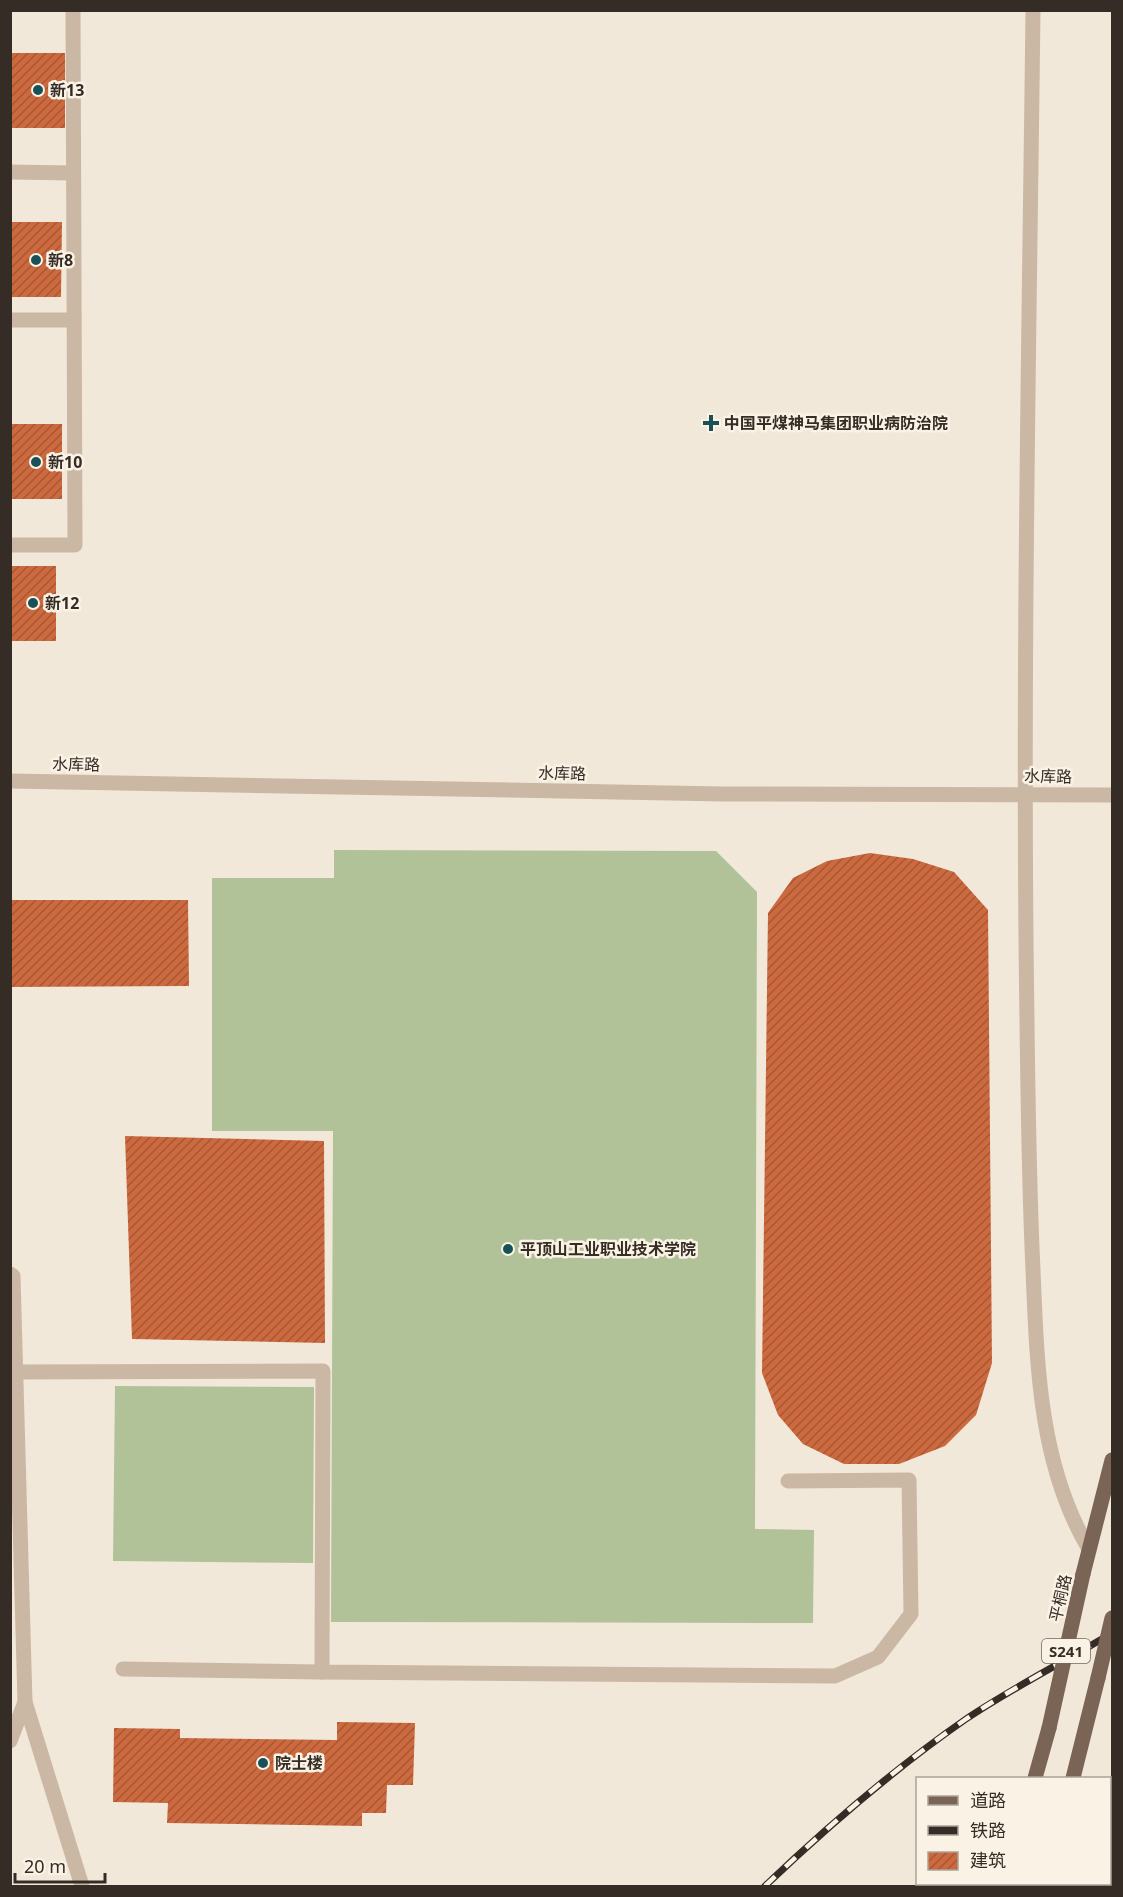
<svg xmlns="http://www.w3.org/2000/svg" width="1123" height="1897" font-family="'Noto Sans','Noto Sans SC',sans-serif">
  <defs>
    <pattern id="building-hatch" width="6" height="6" patternUnits="userSpaceOnUse" patternTransform="scale(1.5)"><rect width="6" height="6" fill="#cc693e"/><path d="M-1 1l2-2M0 6l6-6M5 7l2-2" fill="none" stroke="#a65734"/></pattern>
  </defs>
  <rect width="100%" height="100%" fill="#f2e8d9"/>
  <g fill="#b1c298">
    <polygon points="334,850 716,851 757,892 755,1529 814,1530 813,1623 331,1622 333,1131 212,1131 212,878 334,878"/>
    <polygon points="115,1386 314,1387 313,1563 113,1561"/>
  </g>
  <g fill="url(#building-hatch)">
    <rect x="10" y="53" width="55" height="75"/>
    <polygon points="10,222 62,222 61,297 10,297"/>
    <rect x="10" y="424" width="52" height="75"/>
    <rect x="10" y="566" width="46" height="75"/>
    <polygon points="870,853 913,859 954,872 988,910 992,1363 976,1415 945,1446 899,1464 844,1464 803,1444 778,1415 762,1373 768,913 793,878 827,861"/>
    <polygon points="10,900 188,900 189,986 10,987"/>
    <polygon points="125,1136 324,1141 325,1343 132,1339"/>
    <polygon points="337,1722 415,1723 413,1785 387,1785 386,1813 362,1813 362,1826 167,1823 168,1803 113,1802 114,1728 180,1729 180,1738 337,1740"/>
  </g>
  <g fill="none" stroke-linecap="round" stroke-linejoin="round">
    <g stroke="#cbb8a4" stroke-width="15">
      <path d="M1033,10c-4,337 -11,674 -6,1011 1,83 2,166 6,249 4,95 6,195 56,279"/>
      <polyline points="10,172 73,173"/>
      <polyline points="10,320 74,320"/>
      <polyline points="10,545 75,545 73,10"/>
      <polyline points="10,781 723,794 1112,795"/>
      <polyline points="10,1274 13,1276 25,1702"/>
      <polyline points="14,1372 323,1371 322,1672 835,1676 878,1657 911,1614 909,1480 788,1481"/>
      <polyline points="123,1669 322,1672"/>
      <polyline points="10,1741 25,1702 82,1886"/>
    </g>
    <g stroke="#796456" stroke-width="15">
      <polyline points="1083,1574 1112,1460"/>
      <polyline points="1035,1778 1049,1728"/>
      <polyline points="1073,1778 1098,1678"/>
      <polyline points="984,1886 986,1884"/>
      <polyline points="1008,1886 1009,1884"/>
      <polyline points="1046,1886 1047,1884"/>
    </g>
    <g stroke="#362c26" stroke-width="7">
      <path id="rail" d="M765,1886c63,-60 129,-117 201,-167 46,-31 98,-57 146,-86"/>
    </g>
    <use href="#rail" stroke="#faf2e5" stroke-width="4.5" stroke-dasharray="14" stroke-linecap="butt"/>
    <g stroke="#796456" stroke-width="15">
      <polyline points="1098,1678 1112,1618"/>
      <polyline points="1049,1728 1083,1574"/>
    </g>
  </g>
  <g fill="#1a5159" stroke="#faf2e5" stroke-width="2">
    <circle cx="38" cy="90" r="6"/>
    <circle cx="36" cy="260" r="6"/>
    <path d="M708 414h6v6h6v6h-6v6h-6v-6h-6v-6h6z"/>
    <circle cx="36" cy="462" r="6"/>
    <circle cx="33" cy="603" r="6"/>
    <circle cx="508" cy="1249" r="6"/>
    <circle cx="263" cy="1763" r="6"/>
  </g>
  <g text-anchor="middle" dominant-baseline="central" stroke-width="5" stroke-linejoin="round" paint-order="stroke">
    <rect fill="#faf2e5" stroke="#71675f" stroke-width="1.5" x="1042" y="1639" width="48" height="24" rx="4.5"/>
    <g font-size="15" font-weight="bold" fill="#362c26">
      <text x="1066" y="1651">S241</text>
    </g>
    <g font-size="16" font-weight="bold" fill="#362c26" stroke="#faf2e5" text-anchor="start">
      <text x="50" y="90">新13</text>
      <text x="48" y="260">新8</text>
      <text x="724" y="423">中国平煤神马集团职业病防治院</text>
      <text x="48" y="462">新10</text>
      <text x="45" y="603">新12</text>
      <text x="520" y="1249">平顶山工业职业技术学院</text>
      <text x="275" y="1763">院士楼</text>
    </g>
    <g font-size="16" fill="#362c26" stroke="#faf2e5">
      <text transform="translate(76 764) rotate(1)">水库路</text>
      <text transform="translate(562 773) rotate(1)">水库路</text>
      <text transform="translate(1048 776) rotate(1)">水库路</text>
      <text transform="translate(1060 1598) rotate(-77)">平桐路</text>
    </g>
  </g>
  <rect width="1123" height="1897" fill="none" stroke="#362c26" stroke-width="24"/>
  <rect x="916" y="1777" width="195" height="108" fill="#faf2e5" stroke="#aca399" stroke-width="1.5"/>
  <rect x="928" y="1796" width="30" height="9" fill="#796456" stroke="#aca399" stroke-width="1.5"/>
  <text x="970" y="1807" font-size="18" fill="#362c26">道路</text>
  <rect x="928" y="1826" width="30" height="9" fill="#362c26" stroke="#aca399" stroke-width="1.5"/>
  <text x="970" y="1837" font-size="18" fill="#362c26">铁路</text>
  <rect x="928" y="1852" width="30" height="18" fill="url(#building-hatch)" stroke="#aca399" stroke-width="1.5"/>
  <text x="970" y="1867" font-size="18" fill="#362c26">建筑</text>
  <path d="M15 1873v9h90v-9" fill="none" stroke="#362c26" stroke-width="3"/>
  <text x="24" y="1873" font-size="18" fill="#362c26" stroke="#faf2e5" stroke-width="4.5" paint-order="stroke">20 m</text>
</svg>
